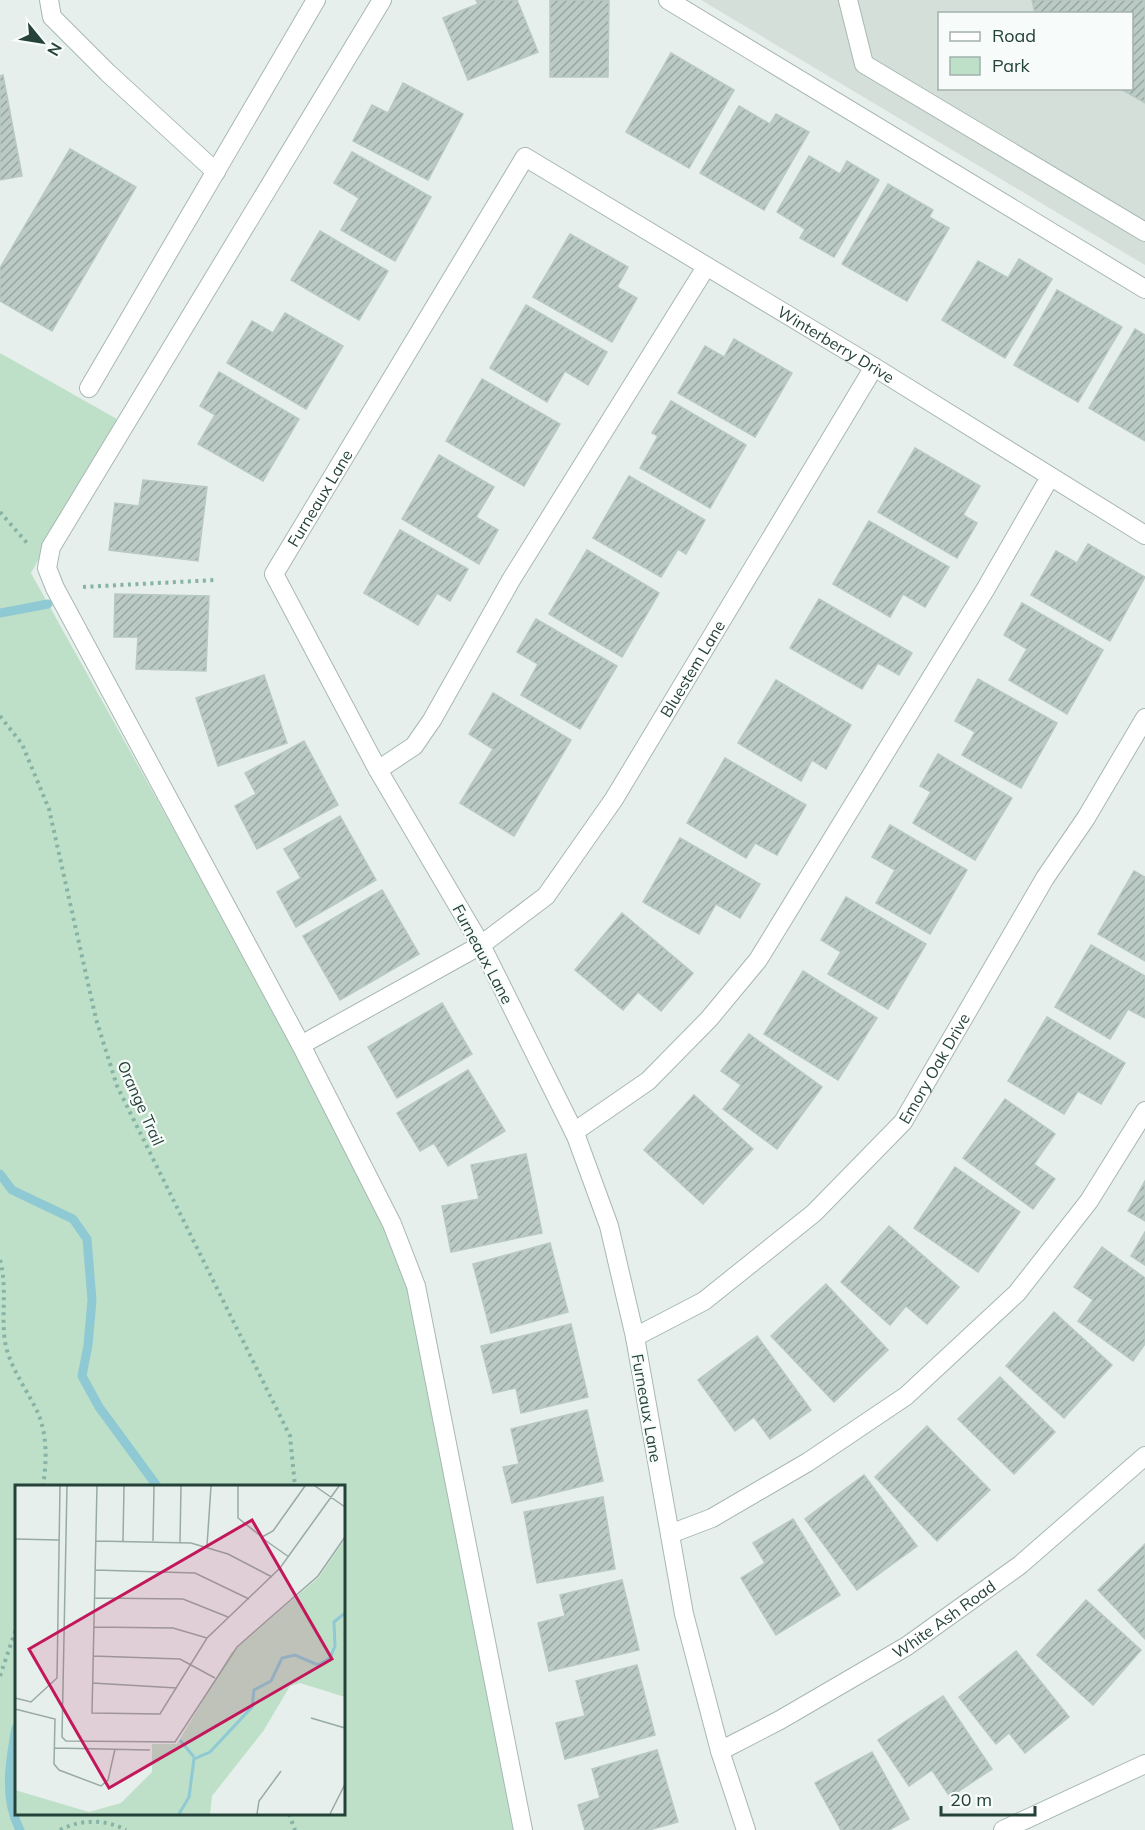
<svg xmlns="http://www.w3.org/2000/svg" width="1145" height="1830" font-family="Mulish,sans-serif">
  <defs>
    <pattern id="building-hatch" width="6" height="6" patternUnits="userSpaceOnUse" patternTransform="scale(1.5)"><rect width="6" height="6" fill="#bbcac4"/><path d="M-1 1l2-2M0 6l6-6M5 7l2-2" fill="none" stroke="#98a6a0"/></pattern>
  </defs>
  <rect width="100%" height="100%" fill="#e6efeb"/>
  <path fill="#d4dfda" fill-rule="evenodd" d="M701,0h444v265zM940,14h192v74h-192z"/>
  <path fill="#bfe0c8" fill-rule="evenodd" d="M0,353l117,66 -86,154 365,656 118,601h-514zM16,1486h328v328h-328z"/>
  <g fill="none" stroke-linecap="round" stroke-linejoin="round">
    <g stroke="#8ec9d4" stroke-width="9">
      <polyline points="0,613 48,604"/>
      <polyline points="0,1174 12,1190 73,1219 87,1239 92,1300 88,1345 82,1376 99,1407 157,1486"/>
      <path d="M16,1728c-6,33 -13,70 4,102"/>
    </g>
  </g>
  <g fill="url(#building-hatch)" stroke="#b8c9c2" stroke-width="1.5">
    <polygon points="476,0 517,0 538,52 468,80 443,18 478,4"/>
    <polygon points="550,0 609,0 608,77 550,77"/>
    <polygon points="1032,0 1145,0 1145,103 1119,88 1132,88 1132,14 1035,14"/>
    <polygon points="671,53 734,90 689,168 626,132"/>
    <polygon points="3,75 22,176 0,180 0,76"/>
    <polygon points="403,83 463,114 428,180 353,141 372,105 388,113"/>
    <polygon points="739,106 770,124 776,114 809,132 764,210 700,173"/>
    <polygon points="70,149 136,187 52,331 0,301 0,268"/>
    <polygon points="352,152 431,197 395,261 341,230 359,198 334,183"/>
    <polygon points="809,156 840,174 847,161 879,180 834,257 800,238 805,229 777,212"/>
    <polygon points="888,184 933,210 929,217 949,228 907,301 842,264"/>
    <polygon points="320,231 388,271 359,320 291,280"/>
    <polygon points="570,234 628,267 617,287 637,298 612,342 533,297"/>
    <polygon points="1019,259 1052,279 1005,358 942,320 978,261 1008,278"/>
    <polygon points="1057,290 1122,327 1078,402 1014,365"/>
    <polygon points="526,305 607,352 588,385 565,371 547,402 490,368"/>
    <polygon points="285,313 343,346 306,409 227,363 252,321 273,333"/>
    <polygon points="1135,329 1145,335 1145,441 1089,408"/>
    <polygon points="734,339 792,373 755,437 678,393 705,346 724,357"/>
    <polygon points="219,372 299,419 263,481 198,444 215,415 200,406"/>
    <polygon points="482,379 560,424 524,486 446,441"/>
    <polygon points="671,401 746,445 710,508 640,468 658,436 652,433"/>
    <polygon points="915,448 980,486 963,515 977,523 957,558 878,512"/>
    <polygon points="439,455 494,487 476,517 498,530 479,564 402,519"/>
    <polygon points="629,476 705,520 686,554 678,549 661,577 593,538"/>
    <polygon points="143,480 207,487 198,561 109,550 115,503 139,506"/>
    <polygon points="869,521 949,567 925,607 903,594 890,617 833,584"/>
    <polygon points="400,530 468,569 450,601 437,593 418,625 364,593"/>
    <polygon points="1088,544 1145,577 1110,641 1031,595 1056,551 1077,563"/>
    <polygon points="587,550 659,593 622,657 549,614"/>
    <polygon points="115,594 209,596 206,671 136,669 138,637 114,637"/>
    <polygon points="819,599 912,653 899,675 878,663 862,689 790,648"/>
    <polygon points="1022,603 1103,650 1067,714 1009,680 1027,649 1004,635"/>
    <polygon points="536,619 617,666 580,729 521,695 538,664 517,652"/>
    <polygon points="264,675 287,743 218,766 196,698"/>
    <polygon points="978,679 1057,723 1021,788 962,755 975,732 955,721"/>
    <polygon points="776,680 851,725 826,769 812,760 801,781 738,743"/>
    <polygon points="493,693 571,740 514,836 460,803 493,749 469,734"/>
    <polygon points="304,741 338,805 257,849 235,806 256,794 245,773"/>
    <polygon points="938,754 1012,798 975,860 913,823 931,792 920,786"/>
    <polygon points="725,758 806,805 777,855 755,843 746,858 687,823"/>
    <polygon points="340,816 376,880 296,927 277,892 301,878 284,849"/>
    <polygon points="890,825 967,870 930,934 876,903 895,870 872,857"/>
    <polygon points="680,838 760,884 740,918 716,904 699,934 643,902"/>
    <polygon points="1134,871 1145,877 1145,961 1098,934"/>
    <polygon points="382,890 419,954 340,1000 303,936"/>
    <polygon points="846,897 926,944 888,1009 828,974 841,952 821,940"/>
    <polygon points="622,913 693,973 661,1011 638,992 623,1010 575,970"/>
    <polygon points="1091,945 1145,976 1145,1018 1128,1009 1110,1039 1055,1007"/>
    <polygon points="803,971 877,1018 838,1080 764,1034"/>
    <polygon points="442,1003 472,1054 397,1098 368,1047"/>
    <polygon points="1047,1017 1125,1063 1101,1104 1078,1091 1064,1114 1008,1081"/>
    <polygon points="749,1034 822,1087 777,1149 723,1109 741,1085 721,1071"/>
    <polygon points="468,1070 505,1131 448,1166 434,1143 420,1151 397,1113"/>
    <polygon points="694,1095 753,1149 703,1204 644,1150"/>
    <polygon points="1005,1099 1055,1134 1034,1164 1055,1179 1033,1209 963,1158"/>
    <polygon points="526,1154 542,1233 451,1252 442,1206 479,1199 471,1165"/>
    <polygon points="955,1167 1020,1212 978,1272 914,1228"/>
    <polygon points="1145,1181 1145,1221 1128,1211"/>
    <polygon points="889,1226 959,1287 927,1324 906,1306 890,1325 841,1282"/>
    <polygon points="1145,1232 1145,1265 1131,1256"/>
    <polygon points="550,1243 568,1312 491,1333 473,1264"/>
    <polygon points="1102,1247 1145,1278 1145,1344 1133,1361 1078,1321 1093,1300 1074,1287"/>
    <polygon points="826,1284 888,1350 834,1402 771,1336"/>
    <polygon points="1054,1312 1112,1365 1064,1418 1006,1366"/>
    <polygon points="571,1324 588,1397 521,1413 516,1388 493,1393 481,1346"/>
    <polygon points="757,1336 811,1410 770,1439 754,1417 735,1431 698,1380"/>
    <polygon points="1000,1377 1055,1432 1014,1474 958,1419"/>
    <polygon points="587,1410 603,1481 512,1503 503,1467 519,1464 511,1429"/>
    <polygon points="927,1426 990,1490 937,1541 875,1477"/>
    <polygon points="864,1475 917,1546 857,1590 805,1519"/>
    <polygon points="603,1497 615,1569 537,1583 524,1512"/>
    <polygon points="793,1519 840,1595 776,1635 741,1578 765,1563 753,1543"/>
    <polygon points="1145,1544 1145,1639 1098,1590"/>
    <polygon points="622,1580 639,1650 549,1671 538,1623 565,1616 560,1595"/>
    <polygon points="1086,1600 1141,1650 1093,1705 1037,1655"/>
    <polygon points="1016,1651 1069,1717 1025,1753 1009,1733 996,1744 959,1697"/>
    <polygon points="637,1665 655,1735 565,1759 556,1723 585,1716 576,1681"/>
    <polygon points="943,1696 992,1769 950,1797 932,1770 909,1786 878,1740"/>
    <polygon points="657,1750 678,1822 649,1830 585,1830 578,1805 600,1798 592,1769"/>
    <polygon points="872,1752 909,1819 889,1830 841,1830 815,1783"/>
  </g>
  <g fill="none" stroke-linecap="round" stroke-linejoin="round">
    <g stroke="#a8b8b2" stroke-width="20">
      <g id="lane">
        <polyline points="49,0 52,17 108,73 216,172"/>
        <polyline points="382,0 51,547 47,568 55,588 301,1045 392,1224 416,1286 523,1830"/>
        <polyline points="668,0 1145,289"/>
        <polyline points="848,0 864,64 1145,232"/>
        <polyline points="89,388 316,0"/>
        <polyline points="378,770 414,746 432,720 511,580 706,267"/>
        <polyline points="301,1045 481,945"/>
        <polyline points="574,1132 648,1081 709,1019 758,960 985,590 1050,477"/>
        <polyline points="670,1534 712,1518 808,1462 906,1396 1017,1293 1089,1201 1145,1111"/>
        <polyline points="1003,1830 1145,1764"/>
      </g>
    </g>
    <g stroke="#a8b8b2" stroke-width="20">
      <g id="street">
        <path id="s1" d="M481,945l65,-49 68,-97 260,-432"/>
        <path id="s2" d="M635,1337l69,-36 110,-88 89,-91 142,-244 41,-60 59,-100"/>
        <path id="s3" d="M720,1751l60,-31 127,-74 113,-81 125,-109"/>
        <path id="s4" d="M746,1830l-26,-79 -36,-137 -49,-277 -26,-111 -33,-90 -95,-191 -103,-175 -104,-196 251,-417 349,210 271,168"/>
      </g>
    </g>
    <g stroke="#86b3a5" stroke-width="4" stroke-dasharray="3 4.5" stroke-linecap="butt">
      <polyline points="0,512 27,543"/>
      <polyline points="83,587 215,580"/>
      <polyline points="0,716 22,744 49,809 96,1019 117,1086 290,1436 295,1486"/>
      <path d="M0,1260c8,29 0,59 6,87 6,22 18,39 28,58 14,25 13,55 9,81"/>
      <polyline points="0,1676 16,1629"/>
      <polyline points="289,1814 295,1830"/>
      <path d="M60,1830c21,-11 45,-11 66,0"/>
    </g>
    <use href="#lane" stroke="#fff" stroke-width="18"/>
    <use href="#street" stroke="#fff" stroke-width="18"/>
  </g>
  <g text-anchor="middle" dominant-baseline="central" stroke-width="4.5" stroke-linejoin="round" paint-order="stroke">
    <g font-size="16" fill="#24423a" stroke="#f7fbf9">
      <text stroke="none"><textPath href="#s4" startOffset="2204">Winterberry Drive</textPath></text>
      <text stroke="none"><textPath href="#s4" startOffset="1443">Furneaux Lane</textPath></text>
      <text stroke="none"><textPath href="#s1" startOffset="352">Bluestem Lane</textPath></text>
      <text transform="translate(483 954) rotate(62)">Furneaux Lane</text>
      <text stroke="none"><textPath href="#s2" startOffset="408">Emory Oak Drive</textPath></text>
      <text transform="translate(141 1103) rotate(66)">Orange Trail</text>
      <text transform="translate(647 1408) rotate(80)">Furneaux Lane</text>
      <text stroke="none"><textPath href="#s3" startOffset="260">White Ash Road</textPath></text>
    </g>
  </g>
  <g transform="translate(15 1485)">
    <rect width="330" height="330" fill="#e6efeb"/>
    <path d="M330,54v158l-45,-14 -10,3 -26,44 -52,66 -2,18h-195v-24l74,22 32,-9 31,-31v-28h25l54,-91 88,-76z" fill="#bfe0c8"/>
    <path fill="none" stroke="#8ec9d4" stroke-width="3" d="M165,255l14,17M164,329l10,-17 5,-38 16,-7 42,-45 2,-17 17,-9 11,-23 13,-3 23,10 12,-7 5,-12 -1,-24 11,-9"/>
    <path fill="none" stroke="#98aaa4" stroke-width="1.5" d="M52,1l-5,251 4,4 109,1 62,-95 81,-71 27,-39M82,1l-5,227 68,1 47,-76 73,-70 59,-82M223,1v32l24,19 11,-6 32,-45M300,1l30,21M247,53l27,19M0,54l44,1M81,56l95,2 37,11 44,23M108,56l1,-55M138,56l1,-55M165,57l1,-56M192,61l4,-60M80,85l100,3 54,26M79,113l89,1 45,18M79,142l79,1 34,10M78,171l87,3 35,19M77,198l85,5M0,213l16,4 26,-24 3,-192M0,224l40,10 -1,45 5,6 42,16 7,-6 7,-31M296,233l34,10M39,263l96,2M242,329l2,-13 22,-30M315,329l15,-30"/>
    <path fill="#c2185b" fill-opacity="0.15" stroke="#c2185b" stroke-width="3" d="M237,35l80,139 -223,129 -80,-139z"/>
    <rect width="330" height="330" fill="none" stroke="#24423a" stroke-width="3"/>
  </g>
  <rect x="938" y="12" width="195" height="78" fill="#f7fbf9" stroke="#a3b1ad" stroke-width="1.5"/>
  <rect x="950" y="32" width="30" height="9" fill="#ffffff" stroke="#a3b1ad" stroke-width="1.5"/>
  <text x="992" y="42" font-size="18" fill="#24423a">Road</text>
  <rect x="950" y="57" width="30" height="18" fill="#bfe0c8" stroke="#a3b1ad" stroke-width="1.5"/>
  <text x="992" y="72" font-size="18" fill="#24423a">Park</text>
  <g transform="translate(42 42) rotate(120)" stroke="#f7fbf9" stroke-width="4.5" paint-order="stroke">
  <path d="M0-4.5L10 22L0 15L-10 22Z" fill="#24423a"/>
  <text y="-9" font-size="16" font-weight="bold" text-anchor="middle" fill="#24423a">N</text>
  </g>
  <path d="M941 1806v9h94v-9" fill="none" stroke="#24423a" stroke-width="3"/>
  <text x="950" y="1806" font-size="18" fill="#24423a" stroke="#f7fbf9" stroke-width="4.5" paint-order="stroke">20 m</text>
</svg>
